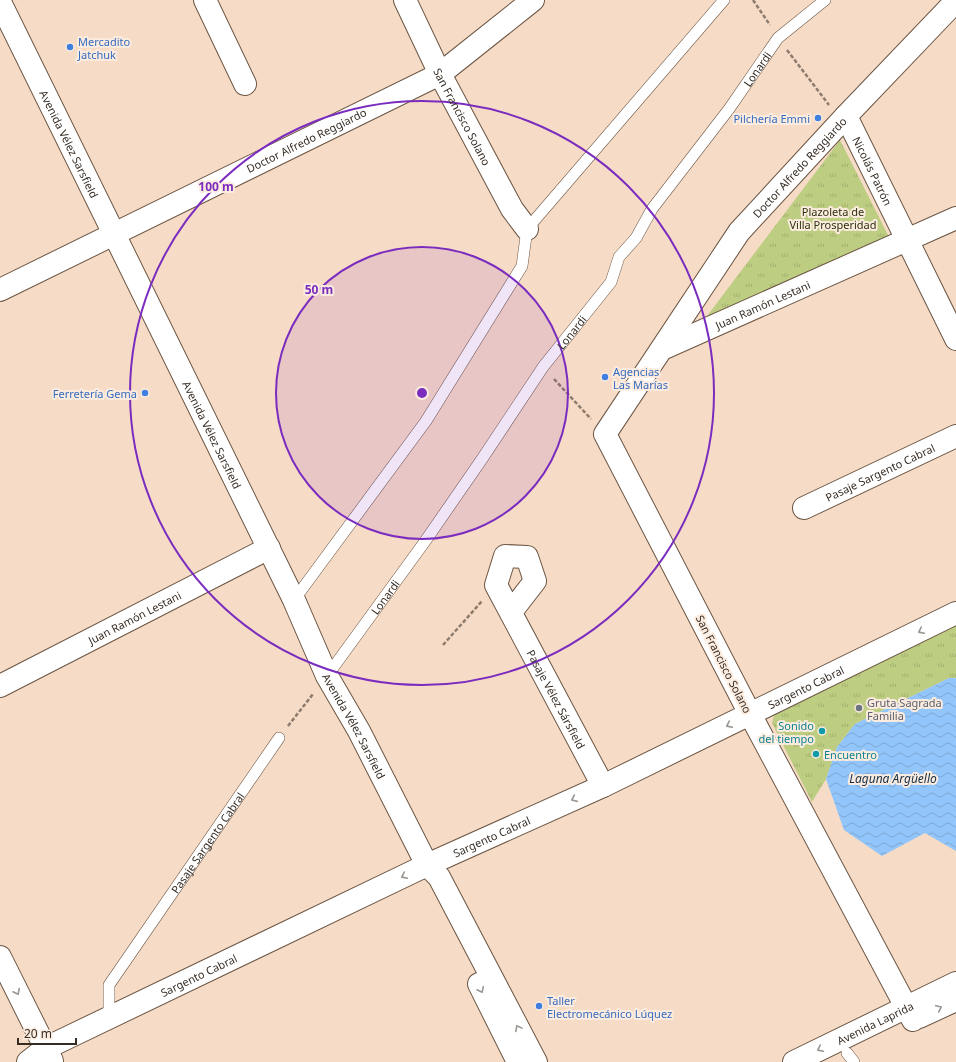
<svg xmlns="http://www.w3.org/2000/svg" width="956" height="1062" font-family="'Noto Sans',sans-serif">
  <defs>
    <pattern id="park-tufts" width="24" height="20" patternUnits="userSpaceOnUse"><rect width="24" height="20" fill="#bdcd81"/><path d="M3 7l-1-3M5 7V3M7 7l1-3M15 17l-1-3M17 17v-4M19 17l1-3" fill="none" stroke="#a3b06f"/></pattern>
    <pattern id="water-waves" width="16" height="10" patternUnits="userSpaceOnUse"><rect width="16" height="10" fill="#92c5fa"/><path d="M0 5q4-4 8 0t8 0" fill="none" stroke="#7ea9d6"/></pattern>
  </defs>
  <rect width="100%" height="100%" fill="#f6dcc7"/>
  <g fill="url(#park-tufts)">
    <polygon points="840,140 889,237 707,316"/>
    <polygon points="956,622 956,678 949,678 855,724 837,747 826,779 812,802 772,723 775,711"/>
  </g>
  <polygon fill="url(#water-waves)" points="949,678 956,678 956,851 925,833 882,856 844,830 826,779 837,747 855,724"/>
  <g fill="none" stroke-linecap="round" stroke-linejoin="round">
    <g stroke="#6b5543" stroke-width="12">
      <g id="service">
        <polyline points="294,600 426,421 522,266 527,229 724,0"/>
        <path id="s1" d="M327,676l99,-136 56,-81 61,-92 68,-85 8,-25 17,-19 16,-29 77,-100 49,-71 47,-38"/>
        <path id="s2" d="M109,1018v-33l170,-247"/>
        <polyline points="847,1053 854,1062"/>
      </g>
    </g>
    <g stroke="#6b5543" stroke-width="24">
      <g id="minor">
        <polyline points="205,0 245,84"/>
        <path id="s3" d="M405,0l35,74 72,135 15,20"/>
        <path id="s4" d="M846,116l110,223"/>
        <path id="s5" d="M0,290l440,-216 93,-74"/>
        <path id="s6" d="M662,349l294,-131"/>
        <path id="s7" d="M804,508l152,-72"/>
        <path id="s8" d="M511,612l24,-31 -8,-24 -22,-1 -9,29 107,201"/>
        <path id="s9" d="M0,686l269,-138"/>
        <polyline points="0,957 52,1061"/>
        <path id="s10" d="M913,1020l-163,-306 -145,-280 134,-202 107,-116 110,-115"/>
        <path id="s11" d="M28,1062l18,-14 381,-183 176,-79 353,-173"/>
      </g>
    </g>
    <g stroke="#6b5543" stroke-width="24">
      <g id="tertiary">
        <path id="s12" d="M0,2l294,598 33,76 32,55 68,134 12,12 97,185"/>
        <polyline points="479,984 518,1062"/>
        <polyline points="919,1017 956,1000"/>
        <path id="s13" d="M794,1062l162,-79"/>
      </g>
    </g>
    <g stroke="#8e7c6e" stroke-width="2.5" stroke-dasharray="4 2" stroke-linecap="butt">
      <polyline points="753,0 770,25"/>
      <polyline points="787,50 829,105"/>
      <polyline points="554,379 591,419"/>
      <polyline points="443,645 482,601"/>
      <polyline points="288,726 313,694"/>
    </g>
    <use href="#service" stroke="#fff" stroke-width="11"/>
    <use href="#minor" stroke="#fff" stroke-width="22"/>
    <use href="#tertiary" stroke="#fff" stroke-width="22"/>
  </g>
  <defs><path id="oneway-chevron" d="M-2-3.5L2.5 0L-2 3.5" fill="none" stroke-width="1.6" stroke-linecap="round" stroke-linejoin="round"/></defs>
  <g stroke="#9a9692">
    <use href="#oneway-chevron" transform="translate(921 631) rotate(154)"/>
    <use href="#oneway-chevron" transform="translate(729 725) rotate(154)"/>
    <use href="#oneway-chevron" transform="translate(574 799) rotate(156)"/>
    <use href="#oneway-chevron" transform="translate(404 876) rotate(154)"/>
    <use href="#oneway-chevron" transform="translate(481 990) rotate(64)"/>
    <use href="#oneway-chevron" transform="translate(17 992) rotate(63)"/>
    <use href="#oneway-chevron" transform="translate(939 1008) rotate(-25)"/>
    <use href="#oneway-chevron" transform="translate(518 1028) rotate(-118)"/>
    <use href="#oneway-chevron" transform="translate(820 1049) rotate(154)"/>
  </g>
  <circle cx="422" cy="393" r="146" fill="#7b2cbf" fill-opacity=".12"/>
  <g fill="none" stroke="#7b2cbf" stroke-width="2">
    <circle cx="422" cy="393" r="146"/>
    <circle cx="422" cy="393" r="292"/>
  </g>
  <g fill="#3f7fe0" stroke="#fcecdf" stroke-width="1.5">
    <circle cx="70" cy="47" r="4"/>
    <circle cx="818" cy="118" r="4"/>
    <circle cx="605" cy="377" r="4"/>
    <circle cx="145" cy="393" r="4"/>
    <circle cx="539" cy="1006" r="4"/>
  </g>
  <circle fill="#6b7280" stroke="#fcecdf" stroke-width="1.5" cx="859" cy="708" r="4"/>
  <g fill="#0f9aa8" stroke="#fcecdf" stroke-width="1.5">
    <circle cx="822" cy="731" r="4"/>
    <circle cx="816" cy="754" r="4"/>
  </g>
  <g text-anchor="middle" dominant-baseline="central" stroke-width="4" stroke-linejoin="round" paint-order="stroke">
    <g font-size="11" fill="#366cbe" stroke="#fcecdf" text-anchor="start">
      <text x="78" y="41">Mercadito<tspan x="78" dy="13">Jatchuk</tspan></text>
      <text x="810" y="118" text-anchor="end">Pilchería Emmi</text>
      <text x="613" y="371">Agencias<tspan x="613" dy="13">Las Marías</tspan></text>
      <text x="137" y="393" text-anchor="end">Ferretería Gema</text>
      <text x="547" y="1000">Taller<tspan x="547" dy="13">Electromecánico Lúquez</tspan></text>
    </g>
    <g font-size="11" fill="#362c24" stroke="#fcecdf">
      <text stroke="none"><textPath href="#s1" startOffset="746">Lonardi</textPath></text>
      <text stroke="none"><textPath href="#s3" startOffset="130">San Francisco Solano</textPath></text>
      <text stroke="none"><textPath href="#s5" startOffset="341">Doctor Alfredo Reggiardo</textPath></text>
      <text stroke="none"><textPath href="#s12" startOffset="158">Avenida Vélez Sarsfield</textPath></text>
      <text stroke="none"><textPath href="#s10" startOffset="993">Doctor Alfredo Reggiardo</textPath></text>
      <text stroke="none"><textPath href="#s4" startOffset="61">Nicolás Patrón</textPath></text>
      <text stroke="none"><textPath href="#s6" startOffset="110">Juan Ramón Lestani</textPath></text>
      <text stroke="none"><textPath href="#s1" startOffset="422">Lonardi</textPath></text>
      <text stroke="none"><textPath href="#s12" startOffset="482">Avenida Vélez Sarsfield</textPath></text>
      <text stroke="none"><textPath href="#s7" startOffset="84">Pasaje Sargento Cabral</textPath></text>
      <text stroke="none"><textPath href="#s1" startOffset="98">Lonardi</textPath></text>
      <text stroke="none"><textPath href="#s9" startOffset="151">Juan Ramón Lestani</textPath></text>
      <text transform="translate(724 664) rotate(63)">San Francisco Solano</text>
      <text stroke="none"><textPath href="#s11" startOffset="864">Sargento Cabral</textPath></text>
      <text stroke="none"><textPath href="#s8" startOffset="246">Pasaje Vélez Sársfield</textPath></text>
      <text stroke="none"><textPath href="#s12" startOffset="806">Avenida Vélez Sarsfield</textPath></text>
      <text stroke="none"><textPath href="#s11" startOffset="516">Sargento Cabral</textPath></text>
      <text stroke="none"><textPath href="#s2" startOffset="206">Pasaje Sargento Cabral</textPath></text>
      <text stroke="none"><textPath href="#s11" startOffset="192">Sargento Cabral</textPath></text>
      <text stroke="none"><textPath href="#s13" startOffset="90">Avenida Laprida</textPath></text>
    </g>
    <g font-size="11" fill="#2c320d" stroke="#fcecdf">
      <text x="833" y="211">Plazoleta de<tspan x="833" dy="13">Villa Prosperidad</tspan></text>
    </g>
    <g font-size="11" fill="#5b616d" stroke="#fcecdf" text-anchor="start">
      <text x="867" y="702">Gruta Sagrada<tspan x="867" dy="13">Familia</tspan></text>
    </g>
    <g font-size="11" fill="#0d838f" stroke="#fcecdf" text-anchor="end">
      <text x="814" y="725">Sonido<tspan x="814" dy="13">del tiempo</tspan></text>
      <text x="824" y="754" text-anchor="start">Encuentro</text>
    </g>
    <g font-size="12" font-style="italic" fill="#132e48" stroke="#fcecdf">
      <text x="893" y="778">Laguna Argüello</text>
    </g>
  </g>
  <circle cx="422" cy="393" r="6" fill="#7b2cbf" stroke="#fcecdf" stroke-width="2"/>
  <g font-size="12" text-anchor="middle" font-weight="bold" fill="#7b2cbf" stroke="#fcecdf" stroke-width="4" stroke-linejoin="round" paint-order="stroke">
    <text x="216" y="191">100 m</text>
    <text x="319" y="294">50 m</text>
  </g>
  <path d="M18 1038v6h58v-6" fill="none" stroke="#362c24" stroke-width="2"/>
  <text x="24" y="1038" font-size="12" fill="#362c24" stroke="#fcecdf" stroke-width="3" paint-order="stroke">20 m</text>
</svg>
